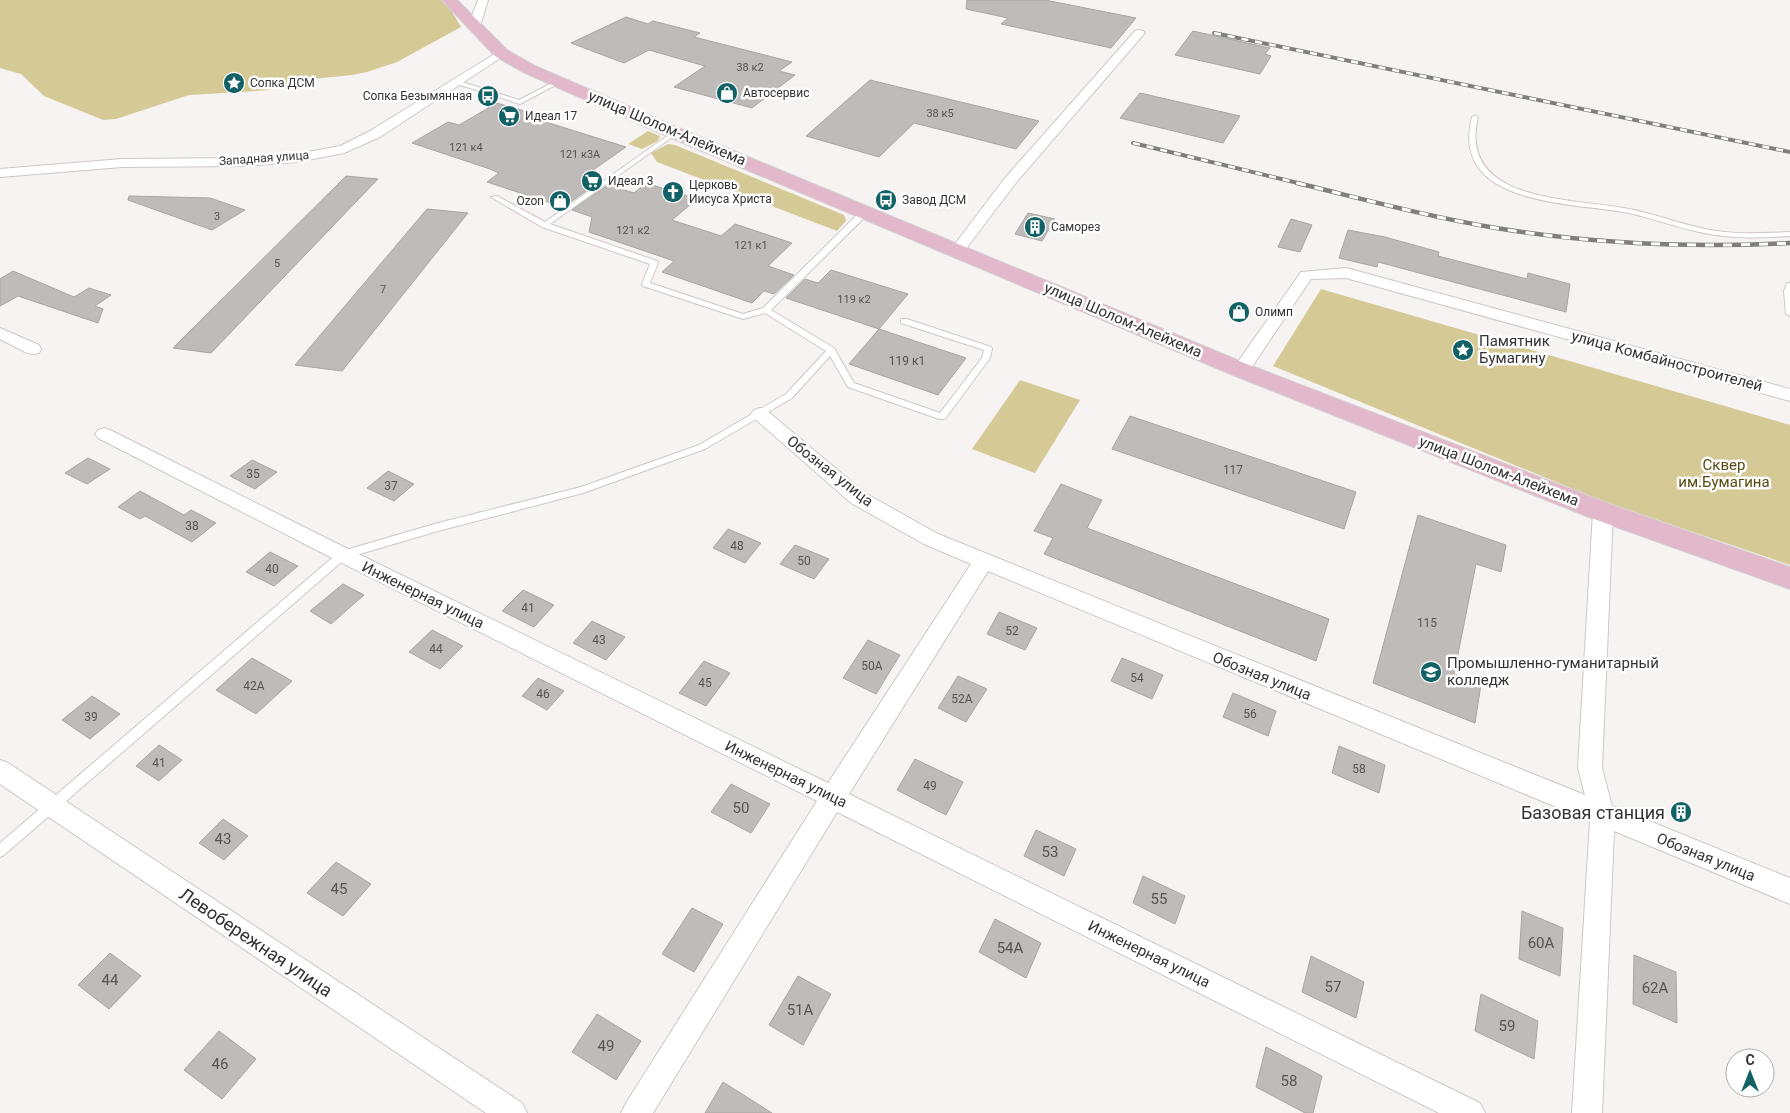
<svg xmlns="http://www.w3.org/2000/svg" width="1790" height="1113" font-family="Roboto,sans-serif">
  <rect width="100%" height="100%" fill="#f7f3f2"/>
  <g fill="#d5c996">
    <polygon points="0,0 445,0 461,27 397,62 367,72 352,75 303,80 271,90 189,95 116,119 103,120 44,96 21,74 0,68"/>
    <polygon points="648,131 660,136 658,141 642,149 628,144"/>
    <polygon points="668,144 675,145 844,215 846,221 837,231 657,162 651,153"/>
    <polygon points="1321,289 1790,425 1790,565 1605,502 1273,366"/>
    <polygon points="1020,380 1080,400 1035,473 972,449"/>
  </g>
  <g fill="#bebbb9" stroke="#a8a5a2">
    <polygon points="967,0 1045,0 1136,18 1111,48 1001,24 1008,18 966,9"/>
    <polygon points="626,17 648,24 653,21 700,33 694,37 792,62 779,71 795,75 752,108 674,87 705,66 649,50 624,63 571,43"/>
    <polygon points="1193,31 1270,48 1265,54 1271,56 1260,74 1175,55"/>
    <polygon points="870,80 1039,121 1016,149 914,123 879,157 806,136"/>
    <polygon points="1140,93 1240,116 1223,143 1120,118"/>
    <polygon points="497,103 538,115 533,118 626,147 583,177 599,182 563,207 487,182 499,173 490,169 412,143 448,122 459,125"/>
    <polygon points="346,176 378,179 211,353 173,348"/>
    <polygon points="646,183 697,199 672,220 721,236 735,224 792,243 768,266 794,275 774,294 764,291 752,303 662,272 674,261 589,232 592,217 572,210 608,185 634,193"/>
    <polygon points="129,196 210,198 245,210 212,230 128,200"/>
    <polygon points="427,209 468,213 342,371 295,365"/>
    <polygon points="1028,213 1055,219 1042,241 1015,234"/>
    <polygon points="1291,219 1312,225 1300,252 1278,247"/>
    <polygon points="1348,230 1385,237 1439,252 1438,256 1527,279 1528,273 1570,284 1566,312 1378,262 1377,267 1339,258"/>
    <polygon points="831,270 908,294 879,329 786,298 805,279 818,283"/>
    <polygon points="13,271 74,297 89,288 111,295 95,306 103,309 98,323 18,296 0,306 0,279"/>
    <polygon points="879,329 966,358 938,395 849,364"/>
    <polygon points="1130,416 1356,492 1344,529 1112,449"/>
    <polygon points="88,458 110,469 87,484 65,473"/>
    <polygon points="252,460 277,472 255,489 230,476"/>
    <polygon points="388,471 414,484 394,501 367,488"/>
    <polygon points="1061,484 1102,500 1087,528 1329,619 1316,661 1044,554 1053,538 1034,531"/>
    <polygon points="140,491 184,515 191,510 216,523 192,542 145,516 140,519 118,507"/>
    <polygon points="1418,515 1506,545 1501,572 1476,564 1454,674 1481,684 1475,723 1373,683"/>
    <polygon points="728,529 761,543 745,563 713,548"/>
    <polygon points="795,545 829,559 814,579 780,564"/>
    <polygon points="270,552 298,566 274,586 246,572"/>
    <polygon points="343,584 364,595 331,624 310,611"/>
    <polygon points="523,590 554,605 534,627 502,611"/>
    <polygon points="999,612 1037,628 1025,650 987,634"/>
    <polygon points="592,621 625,637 606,660 573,643"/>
    <polygon points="432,630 463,646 440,669 409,652"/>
    <polygon points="868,640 900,655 876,694 843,678"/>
    <polygon points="252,658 292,681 256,714 216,690"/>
    <polygon points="1122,658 1163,675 1152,699 1111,681"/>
    <polygon points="704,661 730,673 706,706 679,693"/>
    <polygon points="958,676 987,689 966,722 938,708"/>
    <polygon points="538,678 564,691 547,710 522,696"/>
    <polygon points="1233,693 1276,711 1268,736 1223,717"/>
    <polygon points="92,696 120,714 90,739 62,720"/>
    <polygon points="159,745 182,760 159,781 136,766"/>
    <polygon points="1339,746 1385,765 1379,793 1332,773"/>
    <polygon points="915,759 963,782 946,815 897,790"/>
    <polygon points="731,784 770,804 751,833 711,812"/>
    <polygon points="223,819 248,836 224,860 199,843"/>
    <polygon points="1036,830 1076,849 1064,876 1024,856"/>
    <polygon points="336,862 371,884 343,916 307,893"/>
    <polygon points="1143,876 1185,896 1175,924 1133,903"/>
    <polygon points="692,908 723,924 694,972 662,954"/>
    <polygon points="1522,911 1563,928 1560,976 1519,959"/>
    <polygon points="995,919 1041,943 1026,978 979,952"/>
    <polygon points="110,953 141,976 109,1009 78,985"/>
    <polygon points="1634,955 1676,972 1677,1023 1633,1004"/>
    <polygon points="1311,956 1364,982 1356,1018 1302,992"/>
    <polygon points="798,976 831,994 803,1045 769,1025"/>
    <polygon points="1481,994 1538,1021 1534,1059 1475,1031"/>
    <polygon points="597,1014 641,1041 616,1080 572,1052"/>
    <polygon points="219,1031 256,1059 222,1099 184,1070"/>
    <polygon points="1266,1047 1322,1076 1313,1113 1305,1113 1256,1087"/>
    <polygon points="723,1082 772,1113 705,1113"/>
  </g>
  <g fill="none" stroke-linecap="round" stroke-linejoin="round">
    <g stroke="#ccc8c7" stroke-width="2">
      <g id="service">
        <polygon points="456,80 519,100 556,81 561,82 520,104 454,83 453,82"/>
        <path d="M1475,115l3,2c-21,87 97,81 151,92 27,5 53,16 81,21 27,5 53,3 80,2v4c-31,2 -61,3 -91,-4 -24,-5 -47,-14 -70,-19 -56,-11 -180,-6 -157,-96z"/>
        <polygon points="673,132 678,133 550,224 657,261 658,263 650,283 743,314 763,308 862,210 868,210 868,214 771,310 834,348 854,383 940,413 982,358 984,350 901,323 901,319 907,319 991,347 992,349 990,358 945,419 939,419 848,387 830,356 792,398 705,449 583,493 438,531 346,558 4,855 0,857 0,843 339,552 438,523 581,487 699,445 786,394 826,351 765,313 743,319 643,286 642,284 650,264 542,227 491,197 497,196 545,222"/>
        <polygon points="1787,283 1790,283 1790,316 1786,314 1784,291"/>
      </g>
    </g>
    <g stroke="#ccc8c7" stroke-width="2">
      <g id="minor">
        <polygon points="478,0 488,0 480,26 474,29 468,26"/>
        <polygon points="1139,30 1143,31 1145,33 1143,35 1015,184 962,254 952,254 950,251 952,248 1005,178 1135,31"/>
        <polygon points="501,50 507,53 505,55 380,137 344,153 297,162 243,166 122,167 0,177 0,169 122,159 243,158 297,154 340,146 370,131"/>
        <polygon points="1346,268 1790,389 1790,401 1346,278 1311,279 1247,374 1241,376 1235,374 1233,370 1235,366 1301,272"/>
        <polygon points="0,328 39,345 41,349 39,353 33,354 27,353 0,339"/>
        <polygon points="760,408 766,410 865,493 938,534 1585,795 1578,768 1593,512 1596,507 1603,505 1610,507 1613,512 1602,768 1612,806 1790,878 1790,904 1614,831 1602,1113 1572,1113 1590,821 988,571 849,794 1480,1103 1485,1113 1439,1113 837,812 653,1113 621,1113 626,1103 817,801 336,560 98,438 95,434 98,430 104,428 110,430 350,550 828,783 971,564 924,544 851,503 754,418 751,414 754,410"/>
        <polygon points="0,760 8,763 522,1103 527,1113 486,1113 0,784"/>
      </g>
    </g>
    <g stroke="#d2d2d2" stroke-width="2">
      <polygon id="primary" points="442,0 457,0 507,50 535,66 681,129 1249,365 1612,505 1790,567 1790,589 1594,519 1233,375 669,137 523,72 495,56"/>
    </g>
    <use href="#service" fill="#fff" fill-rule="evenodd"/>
    <use href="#minor" fill="#fff" fill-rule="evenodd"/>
    <use href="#primary" fill="#e2b8ca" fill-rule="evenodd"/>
    <g stroke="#807d7c" stroke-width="4">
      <g id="rail-far1">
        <polyline points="1214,33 1790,152"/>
        <polyline points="1133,143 1302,184"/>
      </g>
    </g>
    <g stroke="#807d7c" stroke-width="4.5">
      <path id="rail" d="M1297,183c66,16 132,34 199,45 98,16 195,20 294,15"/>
    </g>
    <use href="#rail-far1" stroke="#fff" stroke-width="2.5" stroke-dasharray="7" stroke-linecap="butt"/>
    <use href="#rail" stroke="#fff" stroke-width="3" stroke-dasharray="9" stroke-linecap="butt"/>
  </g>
  <defs>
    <g id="sight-disc" transform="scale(1.125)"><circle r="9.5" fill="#126265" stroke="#fff"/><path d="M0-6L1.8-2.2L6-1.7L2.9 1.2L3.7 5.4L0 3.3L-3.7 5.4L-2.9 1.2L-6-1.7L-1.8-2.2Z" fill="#fff"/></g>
    <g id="shop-disc" transform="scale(1.125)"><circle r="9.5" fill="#126265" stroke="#fff"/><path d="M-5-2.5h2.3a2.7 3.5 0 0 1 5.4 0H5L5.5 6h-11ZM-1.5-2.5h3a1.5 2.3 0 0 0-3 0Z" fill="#fff"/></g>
    <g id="bus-disc" transform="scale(1.125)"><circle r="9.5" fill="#126265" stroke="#fff"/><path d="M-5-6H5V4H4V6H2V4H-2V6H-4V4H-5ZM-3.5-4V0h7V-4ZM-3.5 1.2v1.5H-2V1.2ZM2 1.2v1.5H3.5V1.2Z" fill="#fff"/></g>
    <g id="supermarket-disc" transform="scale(1.125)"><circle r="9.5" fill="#126265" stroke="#fff"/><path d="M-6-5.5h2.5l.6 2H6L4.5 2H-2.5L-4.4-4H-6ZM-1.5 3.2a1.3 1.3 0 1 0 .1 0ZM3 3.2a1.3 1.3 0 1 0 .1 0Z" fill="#fff"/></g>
    <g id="church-disc" transform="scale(1.125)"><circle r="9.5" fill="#126265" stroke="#fff"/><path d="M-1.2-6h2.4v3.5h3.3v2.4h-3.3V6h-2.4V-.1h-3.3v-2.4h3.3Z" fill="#fff"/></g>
    <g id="building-disc" transform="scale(1.125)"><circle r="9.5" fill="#126265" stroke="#fff"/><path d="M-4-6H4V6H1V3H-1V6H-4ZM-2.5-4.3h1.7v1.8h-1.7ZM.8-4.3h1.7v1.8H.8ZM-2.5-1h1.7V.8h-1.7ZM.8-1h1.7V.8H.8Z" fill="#fff"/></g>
    <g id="university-disc" transform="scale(1.125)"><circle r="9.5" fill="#126265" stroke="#fff"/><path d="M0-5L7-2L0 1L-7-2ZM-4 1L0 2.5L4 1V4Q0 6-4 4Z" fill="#fff"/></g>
  </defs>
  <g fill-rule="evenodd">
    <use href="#sight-disc" x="234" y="83"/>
    <use href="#shop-disc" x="727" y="93"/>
    <use href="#bus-disc" x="488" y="96"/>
    <use href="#supermarket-disc" x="509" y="116"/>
    <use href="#supermarket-disc" x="592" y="181"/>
    <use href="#church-disc" x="673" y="192"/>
    <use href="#bus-disc" x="886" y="200"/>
    <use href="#shop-disc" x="560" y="201"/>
    <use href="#building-disc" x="1035" y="227"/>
    <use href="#shop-disc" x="1239" y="312"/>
    <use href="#sight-disc" x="1463" y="350"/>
    <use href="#university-disc" x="1431" y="672"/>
    <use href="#building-disc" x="1681" y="812"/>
  </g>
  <g text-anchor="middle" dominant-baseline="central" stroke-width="5" stroke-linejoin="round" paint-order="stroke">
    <g font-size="11" fill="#565454">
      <text x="750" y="67">38 к2</text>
      <text x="940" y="113">38 к5</text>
      <text x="466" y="147">121 к4</text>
      <text x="580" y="154">121 к3А</text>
      <text x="217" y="216">3</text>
      <text x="633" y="230">121 к2</text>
      <text x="751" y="245">121 к1</text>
      <text x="277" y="263">5</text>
      <text x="383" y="289">7</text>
      <text x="854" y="299">119 к2</text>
    </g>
    <g font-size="12" fill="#343232" stroke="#fff" text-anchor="start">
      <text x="250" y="83">Сопка ДСМ</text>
      <text x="743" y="93">Автосервис</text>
      <text x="472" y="96" text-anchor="end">Сопка Безымянная</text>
      <text x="525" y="116">Идеал 17</text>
      <text x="608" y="181">Идеал 3</text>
      <text x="689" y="185">Церковь<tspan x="689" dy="14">Иисуса Христа</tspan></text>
      <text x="902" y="200">Завод ДСМ</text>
      <text x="544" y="201" text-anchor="end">Ozon</text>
      <text x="1051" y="227">Саморез</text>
      <text x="1255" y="312">Олимп</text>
    </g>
    <g font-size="12" fill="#343232" stroke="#fff">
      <text transform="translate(264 158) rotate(-4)">Западная улица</text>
    </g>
    <g font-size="12" fill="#565454">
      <text x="907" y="361">119 к1</text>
      <text x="1233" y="470">117</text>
      <text x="253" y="474">35</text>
      <text x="391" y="486">37</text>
      <text x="192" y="526">38</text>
      <text x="737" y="546">48</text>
      <text x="804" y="561">50</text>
      <text x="272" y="569">40</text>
      <text x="528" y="608">41</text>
      <text x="1427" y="623">115</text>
      <text x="1012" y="631">52</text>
      <text x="599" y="640">43</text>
      <text x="436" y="649">44</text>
      <text x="872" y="666">50А</text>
      <text x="1137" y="678">54</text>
      <text x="705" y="683">45</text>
      <text x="254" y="686">42А</text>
      <text x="543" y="694">46</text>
      <text x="962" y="699">52А</text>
      <text x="1250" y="714">56</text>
      <text x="91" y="717">39</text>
      <text x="159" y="763">41</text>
      <text x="1359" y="769">58</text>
      <text x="930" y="786">49</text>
    </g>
    <g font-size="15" fill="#343232" stroke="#fff">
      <text transform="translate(667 128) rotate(23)">улица Шолом-Алейхема</text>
      <text transform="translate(1123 320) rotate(23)">улица Шолом-Алейхема</text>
      <text transform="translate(1667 361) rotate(15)">улица Комбайностроителей</text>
      <text transform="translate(830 471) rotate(38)">Обозная улица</text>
      <text transform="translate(1499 471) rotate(21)">улица Шолом-Алейхема</text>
      <text transform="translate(423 595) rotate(26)">Инженерная улица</text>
      <text transform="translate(1262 676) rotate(22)">Обозная улица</text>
      <text transform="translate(786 774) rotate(26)">Инженерная улица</text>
      <text transform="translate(1706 857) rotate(22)">Обозная улица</text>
      <text transform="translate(1149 954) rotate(26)">Инженерная улица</text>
    </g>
    <g font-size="15" fill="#343232" stroke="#fff" text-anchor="start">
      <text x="1479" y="341">Памятник<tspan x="1479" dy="17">Бумагину</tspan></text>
      <text x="1447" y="663">Промышленно-гуманитарный<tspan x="1447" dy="17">колледж</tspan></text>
    </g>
    <g font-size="15" fill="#584b0f" stroke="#fff">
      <text x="1724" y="465">Сквер<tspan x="1724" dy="17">им.Бумагина</tspan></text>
    </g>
    <g font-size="15" fill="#565454">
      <text x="741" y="808">50</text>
      <text x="223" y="839">43</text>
      <text x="1050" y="852">53</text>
      <text x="339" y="889">45</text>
      <text x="1159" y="899">55</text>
      <text x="1541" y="943">60А</text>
      <text x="1010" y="948">54А</text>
      <text x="110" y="980">44</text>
      <text x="1333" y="987">57</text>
      <text x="1655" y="988">62А</text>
      <text x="800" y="1010">51А</text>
      <text x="1507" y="1026">59</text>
      <text x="606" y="1046">49</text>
      <text x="220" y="1064">46</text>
      <text x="1289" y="1081">58</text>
    </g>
    <g font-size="18" fill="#343232" stroke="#fff" text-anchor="end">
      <text x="1665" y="812">Базовая станция</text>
    </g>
    <g font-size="18" fill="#343232" stroke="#fff">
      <text transform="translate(256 942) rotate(34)">Левобережная улица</text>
    </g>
  </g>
  <g transform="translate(1750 1073)"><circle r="24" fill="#ffffff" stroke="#aeadad"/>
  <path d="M0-4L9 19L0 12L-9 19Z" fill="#126265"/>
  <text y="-8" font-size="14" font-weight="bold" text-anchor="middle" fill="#343232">С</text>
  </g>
</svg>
